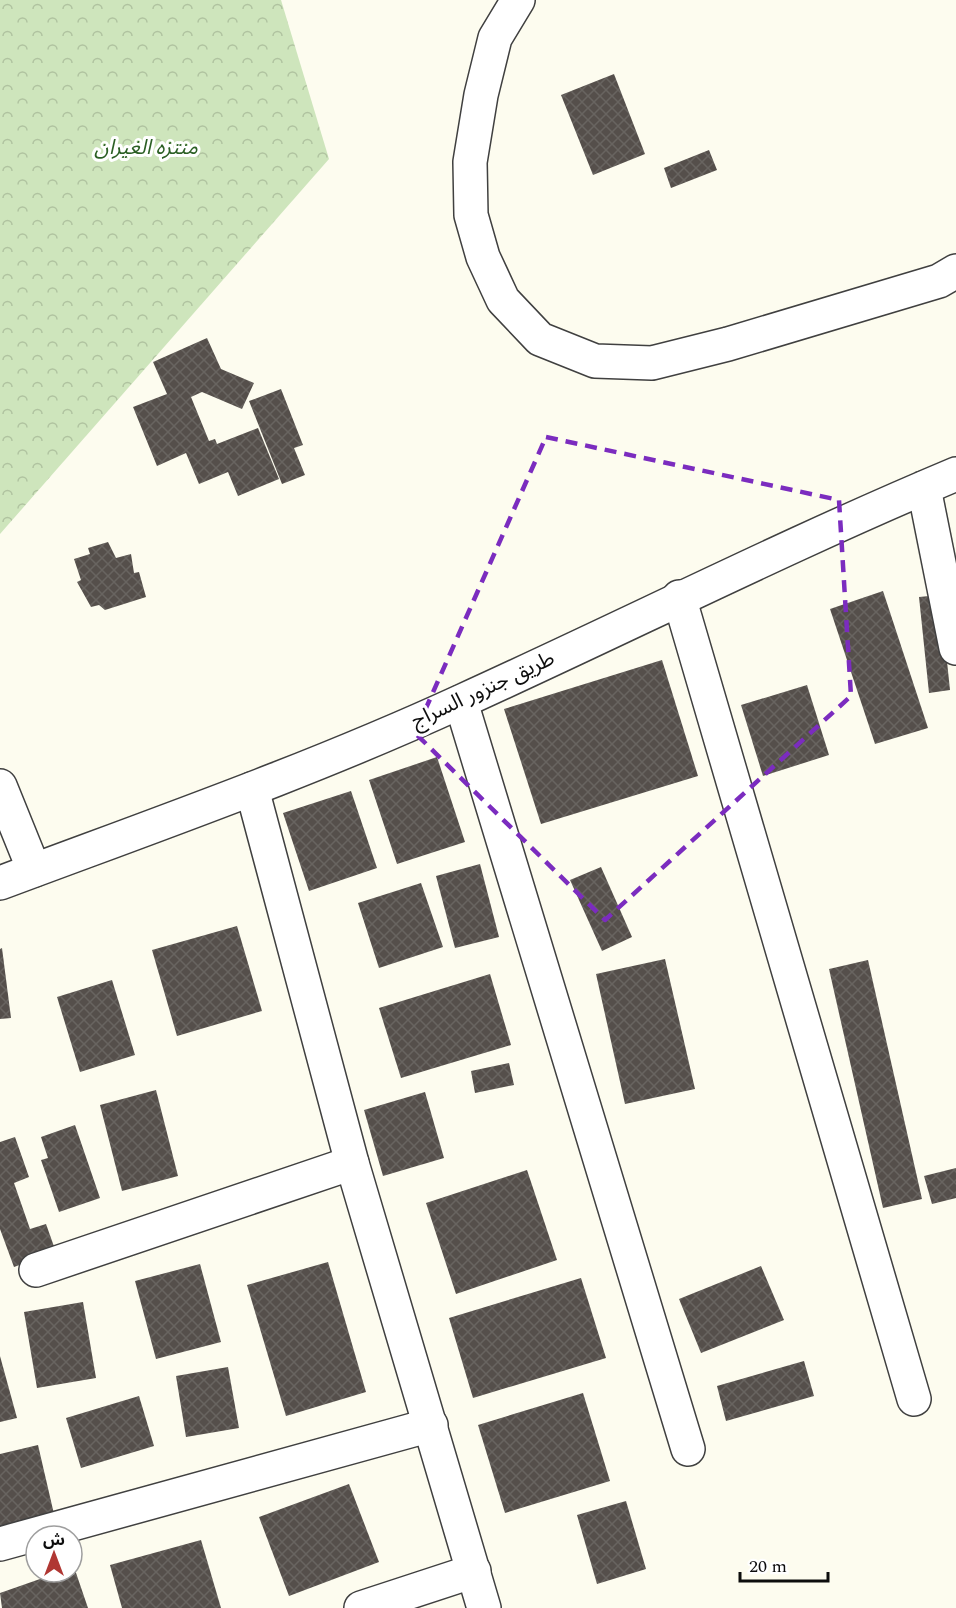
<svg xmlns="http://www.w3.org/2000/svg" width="956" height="1608" font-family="Spectral,'Noto Sans Arabic',serif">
  <defs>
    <pattern id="park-crowns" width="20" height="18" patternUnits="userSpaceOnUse" patternTransform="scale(1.5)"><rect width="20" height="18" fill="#cee5bc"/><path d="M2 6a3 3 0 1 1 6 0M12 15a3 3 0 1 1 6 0" fill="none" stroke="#b0c3a0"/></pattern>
    <pattern id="building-cross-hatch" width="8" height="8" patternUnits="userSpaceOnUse" patternTransform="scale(1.5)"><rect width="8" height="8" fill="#554f4b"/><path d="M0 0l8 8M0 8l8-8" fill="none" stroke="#686460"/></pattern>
  </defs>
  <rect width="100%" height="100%" fill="#fdfcef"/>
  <polygon fill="url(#park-crowns)" points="0,0 281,0 329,159 0,534"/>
  <g fill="url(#building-cross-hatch)">
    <polygon points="614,74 645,154 593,175 561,95"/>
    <polygon points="709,150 717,170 671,188 664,168"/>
    <polygon points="207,338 221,369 254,383 242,409 202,392 191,397 209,441 215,439 217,444 258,428 279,479 238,496 228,472 199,484 186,453 157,466 133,407 167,394 153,362"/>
    <polygon points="281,389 303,445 294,448 305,475 282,484 249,401"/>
    <polygon points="108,542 116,558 131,554 134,573 139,572 146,597 105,610 99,605 91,607 77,582 81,580 74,559 90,554 88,548"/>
    <polygon points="883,591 928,728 875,744 830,609"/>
    <polygon points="940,595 950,690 929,693 919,597"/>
    <polygon points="662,660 698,776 541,824 504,709"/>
    <polygon points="807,685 829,755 763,776 741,705"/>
    <polygon points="437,757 465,842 397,864 369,780"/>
    <polygon points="351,791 377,868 309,891 283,813"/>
    <polygon points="480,864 499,937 455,948 436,876"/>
    <polygon points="601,867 632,937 602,951 570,880"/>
    <polygon points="421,883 443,947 379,968 358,903"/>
    <polygon points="237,926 262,1011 177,1036 152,950"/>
    <polygon points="2,948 11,1018 0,1019 0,949"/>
    <polygon points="665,959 695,1089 625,1104 596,974"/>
    <polygon points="868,960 922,1199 883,1208 829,969"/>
    <polygon points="490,974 511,1045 401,1078 379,1008"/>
    <polygon points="112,980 135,1055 80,1072 57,997"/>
    <polygon points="509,1063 514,1085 475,1093 471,1071"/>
    <polygon points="156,1090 178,1176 122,1191 100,1105"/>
    <polygon points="425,1092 444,1158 383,1176 364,1110"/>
    <polygon points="75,1125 100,1198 59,1212 41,1160 48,1158 41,1137"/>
    <polygon points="15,1137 29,1177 14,1183 30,1229 46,1224 56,1252 14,1267 0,1229 0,1142"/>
    <polygon points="956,1168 956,1198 932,1204 924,1176"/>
    <polygon points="527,1170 557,1260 456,1294 426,1203"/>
    <polygon points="328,1262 366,1392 286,1416 247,1285"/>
    <polygon points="200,1264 221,1342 156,1359 135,1281"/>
    <polygon points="761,1266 784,1320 701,1353 679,1299"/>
    <polygon points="581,1278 606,1358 473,1398 449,1318"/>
    <polygon points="83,1302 96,1378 37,1388 24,1312"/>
    <polygon points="0,1356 17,1418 0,1422"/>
    <polygon points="804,1361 814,1396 726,1421 717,1386"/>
    <polygon points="228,1367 239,1428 186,1437 176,1376"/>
    <polygon points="583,1393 610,1481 505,1513 478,1425"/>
    <polygon points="139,1396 154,1446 81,1468 66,1418"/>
    <polygon points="38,1445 54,1514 0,1527 0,1454"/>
    <polygon points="349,1484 379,1562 289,1596 259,1517"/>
    <polygon points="626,1501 646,1569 597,1584 577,1515"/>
    <polygon points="201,1540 221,1608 122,1608 110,1565"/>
    <polygon points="74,1567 88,1608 2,1608 0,1593 60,1572 72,1572"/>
  </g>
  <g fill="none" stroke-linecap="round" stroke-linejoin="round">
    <g stroke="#404040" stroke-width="36">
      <g id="minor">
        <polyline points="518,0 495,38 481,95 470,162 471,215 483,257 503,300 540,339 595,361 652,363 728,344 939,281 956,271"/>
        <polyline points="924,488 956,648"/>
        <polyline points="679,597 914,1399"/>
        <polyline points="461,702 688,1449"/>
        <polyline points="0,786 34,870"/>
        <polyline points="252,789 352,1163 484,1608"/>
        <path d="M0,883c155,-58 312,-113 462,-182 165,-75 327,-157 494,-227"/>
        <polyline points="36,1270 352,1163"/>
        <polyline points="0,1544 431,1425"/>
        <polyline points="361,1608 474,1571"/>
      </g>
    </g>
    <use href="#minor" stroke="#fff" stroke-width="33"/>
  </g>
  <path fill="none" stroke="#7b2cbf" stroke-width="4.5" stroke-dasharray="12 8" stroke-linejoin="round" d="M546,437l293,63 12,196 -246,224 -190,-187z"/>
  <g text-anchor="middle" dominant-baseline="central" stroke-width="6" stroke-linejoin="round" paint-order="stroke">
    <g font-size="21" font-style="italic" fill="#2b5f24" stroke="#fff">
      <text x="146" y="148">منتزه الغيران</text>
    </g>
    <g font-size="21" fill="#0d0d0d" stroke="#fff">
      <text transform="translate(483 690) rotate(-25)">طريق جنزور السراج</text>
    </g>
  </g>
  <g transform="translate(54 1554)"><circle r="28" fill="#ffffff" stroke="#9e9e9e" stroke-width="1.5"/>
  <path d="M0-4.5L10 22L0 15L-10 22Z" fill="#b03733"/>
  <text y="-9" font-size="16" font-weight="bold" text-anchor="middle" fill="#0d0d0d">ش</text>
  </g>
  <path d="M740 1572v9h88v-9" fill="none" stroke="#0d0d0d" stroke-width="3"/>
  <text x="749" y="1572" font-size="18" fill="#0d0d0d" stroke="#ffffff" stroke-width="4.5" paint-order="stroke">20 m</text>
</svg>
